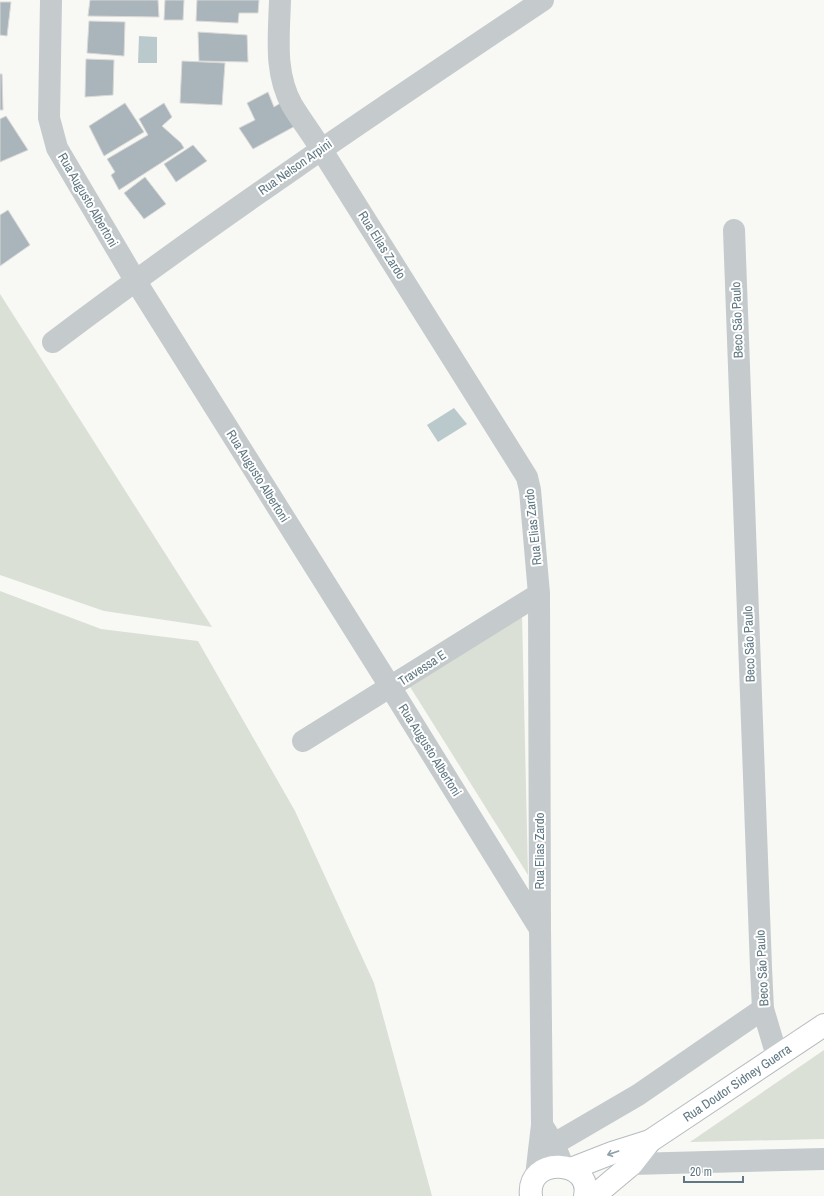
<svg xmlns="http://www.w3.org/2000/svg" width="824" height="1196" font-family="'Archivo Narrow',sans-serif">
  <rect width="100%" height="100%" fill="#f8f8f5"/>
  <g fill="#dae0d5">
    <polygon points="0,294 212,627 104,611 0,575"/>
    <polygon points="0,591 101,629 198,641 295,811 374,983 432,1196 0,1196"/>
    <polygon points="522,614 528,875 407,682"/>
    <polygon points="824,1050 824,1139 690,1142"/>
  </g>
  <g fill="#bacacc">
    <polygon points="139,36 157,37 157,63 138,63"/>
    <polygon points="454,408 467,424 438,442 427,425"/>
  </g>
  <g fill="#a9b5ba" stroke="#dad9d7">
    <polygon points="90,0 158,0 159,17 88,16"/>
    <polygon points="165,0 184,0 183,20 164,20"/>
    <polygon points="197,0 259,0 258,13 239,13 238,23 196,21"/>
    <polygon points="0,2 11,2 7,36 0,35"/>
    <polygon points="89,21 125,22 124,56 87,53"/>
    <polygon points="198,32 247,35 248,62 199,61"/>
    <polygon points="86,59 114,60 113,95 85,97"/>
    <polygon points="182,61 225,63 222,105 180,103"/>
    <polygon points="0,74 2,74 3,110 0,110"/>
    <polygon points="268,92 274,107 284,101 297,125 253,149 239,128 255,120 247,103"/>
    <polygon points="125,103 144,132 104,156 89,126"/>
    <polygon points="164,103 172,117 162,126 181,143 184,148 119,190 111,175 115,172 107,159 148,135 139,119"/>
    <polygon points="6,116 28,150 0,162 0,119"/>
    <polygon points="193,145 207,161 176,182 164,164"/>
    <polygon points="145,177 166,204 144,219 124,193"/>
    <polygon points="8,210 30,245 0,266 0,215"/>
  </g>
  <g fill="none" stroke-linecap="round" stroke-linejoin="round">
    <g stroke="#b5bcbf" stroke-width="24">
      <g id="primary">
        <polyline points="571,1169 612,1153 650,1141 824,1025"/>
        <path d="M531,1196c-5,-41 62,-37 54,0"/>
        <polyline points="594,1196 632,1164 650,1141"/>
      </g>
    </g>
    <g stroke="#c5cacd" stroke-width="22">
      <polyline points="734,230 761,968 763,1009 777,1056"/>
      <path d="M53,342c159,-120 324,-231 490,-342"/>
      <polyline points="303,741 539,594"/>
      <polyline points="554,1144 638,1095 763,1009"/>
      <polyline points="632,1164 824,1159"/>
    </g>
    <g stroke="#c5cacd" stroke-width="22">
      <polyline points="51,0 49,118 57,148 135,280 391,688 540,929"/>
      <path d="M280,0c-1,36 -6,73 12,105 9,15 20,29 29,44l206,328 3,13 9,104 1,335 2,196 -6,51"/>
      <polyline points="542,1125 554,1144 563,1166"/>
    </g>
    <use href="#primary" stroke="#fff" stroke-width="22"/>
  </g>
  <defs><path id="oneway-shaft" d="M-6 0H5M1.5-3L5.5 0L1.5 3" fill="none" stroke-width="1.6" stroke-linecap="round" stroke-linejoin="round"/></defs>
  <use stroke="#90a0a8" href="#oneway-shaft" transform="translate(613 1153) rotate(161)"/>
  <g text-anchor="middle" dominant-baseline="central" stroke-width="4" stroke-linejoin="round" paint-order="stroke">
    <g font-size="13" fill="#607883" stroke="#fff">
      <text transform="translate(295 167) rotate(-35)">Rua Nelson Arpini</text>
      <text transform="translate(88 200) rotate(60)">Rua Augusto Albertoni</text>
      <text transform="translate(382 245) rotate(58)">Rua Elias Zardo</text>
      <text transform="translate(737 320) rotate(-92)">Beco São Paulo</text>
      <text transform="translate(258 476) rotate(58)">Rua Augusto Albertoni</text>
      <text transform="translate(533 527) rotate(-96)">Rua Elias Zardo</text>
      <text transform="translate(749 644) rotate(-92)">Beco São Paulo</text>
      <text transform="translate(422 668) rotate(-33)">Travessa E</text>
      <text transform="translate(430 750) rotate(58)">Rua Augusto Albertoni</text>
      <text transform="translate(539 851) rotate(-90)">Rua Elias Zardo</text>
      <text transform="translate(762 968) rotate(-93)">Beco São Paulo</text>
      <text transform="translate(737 1083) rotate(-34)">Rua Doutor Sidney Guerra</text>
    </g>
  </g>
  <path d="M684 1176v6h59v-6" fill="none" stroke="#607883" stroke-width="2"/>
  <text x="690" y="1176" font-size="12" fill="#607883" stroke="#ffffff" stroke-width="3" paint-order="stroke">20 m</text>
</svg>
